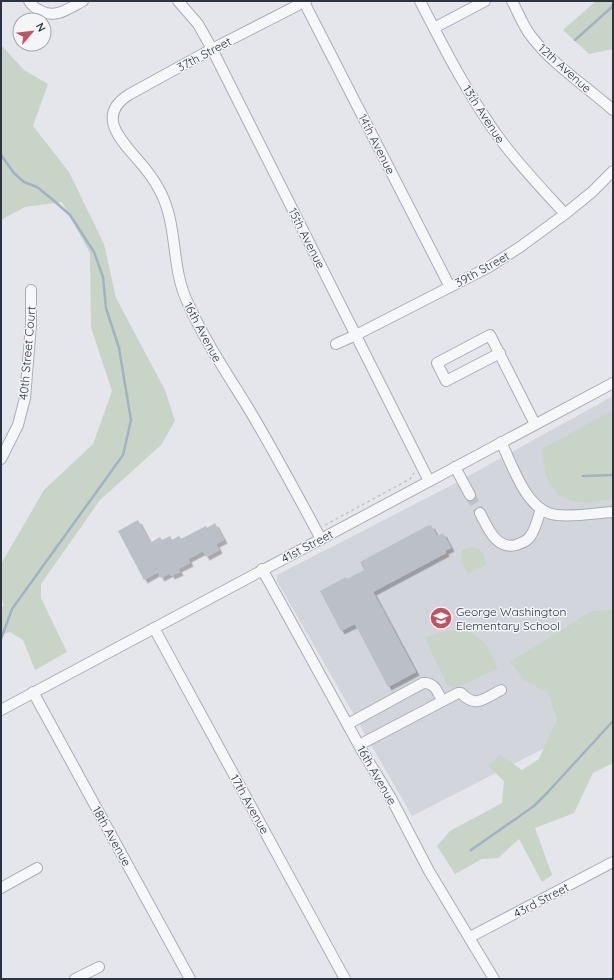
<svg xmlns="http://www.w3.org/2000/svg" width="614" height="980" font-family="Quicksand,sans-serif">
  <defs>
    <filter id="shadow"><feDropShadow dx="3.5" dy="3.5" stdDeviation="0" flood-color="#0004"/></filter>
  </defs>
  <rect width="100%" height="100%" fill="#e4e6eb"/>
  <polygon fill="#d2d5dc" points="613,396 613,713 412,816 277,581 277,575 452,485"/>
  <g fill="#c8d4c5">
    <polygon points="596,1 613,1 613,49 589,54 563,30"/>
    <polygon points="1,45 24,70 48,84 33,126 69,172 104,244 116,298 165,390 175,421 161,445 100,500 41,584 41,598 67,652 35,670 23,640 10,632 1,635 1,609 4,605 1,596 1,564 44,490 93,444 112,391 91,327 90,253 62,202 25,207 1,220"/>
    <path d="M613,410v89c-25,4 -52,9 -65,-19 -4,-9 -4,-22 -6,-31z"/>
    <polygon points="469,547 477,548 483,553 486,565 468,574 461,561 462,550"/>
    <polygon points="613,609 613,763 593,773 574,813 535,828 552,875 542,882 519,839 498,858 482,859 455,874 437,846 450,831 502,803 504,781 488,766 500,755 522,770 539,759 557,719 548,693 524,680 510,662 590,612"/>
    <polygon points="454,630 472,632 487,646 498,668 457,688 447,685 425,638 439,633"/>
  </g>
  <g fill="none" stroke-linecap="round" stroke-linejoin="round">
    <g stroke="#a1b2c8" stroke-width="2.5">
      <polyline points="575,40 613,6"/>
      <polyline points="1,155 14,173 24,182 37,187 52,199 70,215 94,252 103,277 106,308 119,348 131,420 123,455 12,609 1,639"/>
      <polyline points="583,476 613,475"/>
      <polyline points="471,850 534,806 547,793 613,721"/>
    </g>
  </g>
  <g fill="#bbbfc7" filter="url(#shadow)">
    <polygon points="138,520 150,543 160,537 162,540 170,536 172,540 179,536 181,539 206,526 207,528 215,523 224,540 216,544 219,550 206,557 203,551 188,559 190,563 178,569 180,572 171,576 170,573 161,578 158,572 144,580 118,531"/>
    <polygon points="429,525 430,526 431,525 437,536 443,533 451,548 445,551 446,553 373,592 416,672 388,687 355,624 341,631 320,591 346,577 347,579 364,570 360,562"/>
  </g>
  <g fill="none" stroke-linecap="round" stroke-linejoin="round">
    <polyline stroke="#bfc2c9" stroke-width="10" stroke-dasharray="10 5" stroke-linecap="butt" points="470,495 480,513"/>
    <g stroke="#a9adb5" stroke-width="12">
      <g id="minor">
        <path d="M29,1c3,5 7,8 12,10 15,8 28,-3 42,-10"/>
        <polyline points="178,1 198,24 212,49 429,481"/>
        <path d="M306,1l-94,48 -82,45c-35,21 -9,46 8,66 9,10 17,21 23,33 17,34 10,74 26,108 17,39 41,74 63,110 25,42 48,85 71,128"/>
        <path d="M420,1c25,49 50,98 83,142 19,25 41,48 62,71"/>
        <path d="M512,1c6,11 11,25 19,35 22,29 55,50 82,74"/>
        <polyline points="304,2 450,287"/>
        <polyline points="434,28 485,1"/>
        <polyline points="336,344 356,335 489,267 520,247 565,214 592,192 613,171"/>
        <polyline points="500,353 446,381 437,363 490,335 535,424"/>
        <path d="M501,442c12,24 26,71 56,73 19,2 38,-2 56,-3"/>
        <polyline points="1,459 18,425 25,398 31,325 31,290"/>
        <polyline points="455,467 470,495"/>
        <path d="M480,513c8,15 16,37 36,32 6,-2 12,-4 15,-10 5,-7 7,-18 10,-26"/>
        <polyline points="262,569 361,749 391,798 429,871 494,979"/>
        <polyline points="154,628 345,979"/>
        <polyline points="33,692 190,979"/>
        <polyline points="1,710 613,383"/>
        <path d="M348,724l75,-41c12,-1 15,10 19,18"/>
        <path d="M359,745l99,-52h3c15,16 24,5 40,-3"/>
        <polyline points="1,888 37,868"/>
        <polyline points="470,937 613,862"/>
        <polyline points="75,979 99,967"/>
      </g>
    </g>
    <polyline stroke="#c1c4c9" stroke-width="1.5" stroke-dasharray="3 3" stroke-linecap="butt" points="325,525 410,479 414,473"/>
    <use href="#minor" stroke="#f6f7f9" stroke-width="10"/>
  </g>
  <defs>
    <g id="school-disc" transform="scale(1.15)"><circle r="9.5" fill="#c5535e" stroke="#f3f5f8"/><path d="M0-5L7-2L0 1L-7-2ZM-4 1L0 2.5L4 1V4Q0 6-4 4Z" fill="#fff"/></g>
  </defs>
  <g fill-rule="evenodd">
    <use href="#school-disc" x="441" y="618"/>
  </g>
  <g text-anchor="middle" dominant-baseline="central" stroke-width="3" stroke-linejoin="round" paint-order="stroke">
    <g font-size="12" fill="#2c3342" stroke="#f3f5f8">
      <text transform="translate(204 54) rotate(-28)">37th Street</text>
      <text transform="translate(565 68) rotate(42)">12th Avenue</text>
      <text transform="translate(484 114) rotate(57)">13th Avenue</text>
      <text transform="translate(377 144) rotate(63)">14th Avenue</text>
      <text transform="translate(307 238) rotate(63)">15th Avenue</text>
      <text transform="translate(482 269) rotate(-29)">39th Street</text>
      <text transform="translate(203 332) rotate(62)">16th Avenue</text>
      <text transform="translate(27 353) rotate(-85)">40th Street Court</text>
      <text transform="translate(307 546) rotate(-28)">41st Street</text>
      <text transform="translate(377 775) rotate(60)">16th Avenue</text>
      <text transform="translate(250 804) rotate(61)">17th Avenue</text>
      <text transform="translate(112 836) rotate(61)">18th Avenue</text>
      <text transform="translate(541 900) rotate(-28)">43rd Street</text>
    </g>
    <g font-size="12" fill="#2c3342" stroke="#f3f5f8" text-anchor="start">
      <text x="456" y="611">George Washington<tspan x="456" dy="14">Elementary School</tspan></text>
    </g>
  </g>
  <rect width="614" height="980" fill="none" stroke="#2c3342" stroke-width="4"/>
  <g transform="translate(32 32) rotate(62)"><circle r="19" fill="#f3f5f8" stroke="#a3a7af"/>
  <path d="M0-3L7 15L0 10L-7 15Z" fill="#c5535e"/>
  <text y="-6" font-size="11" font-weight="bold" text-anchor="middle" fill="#2c3342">N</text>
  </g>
</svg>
